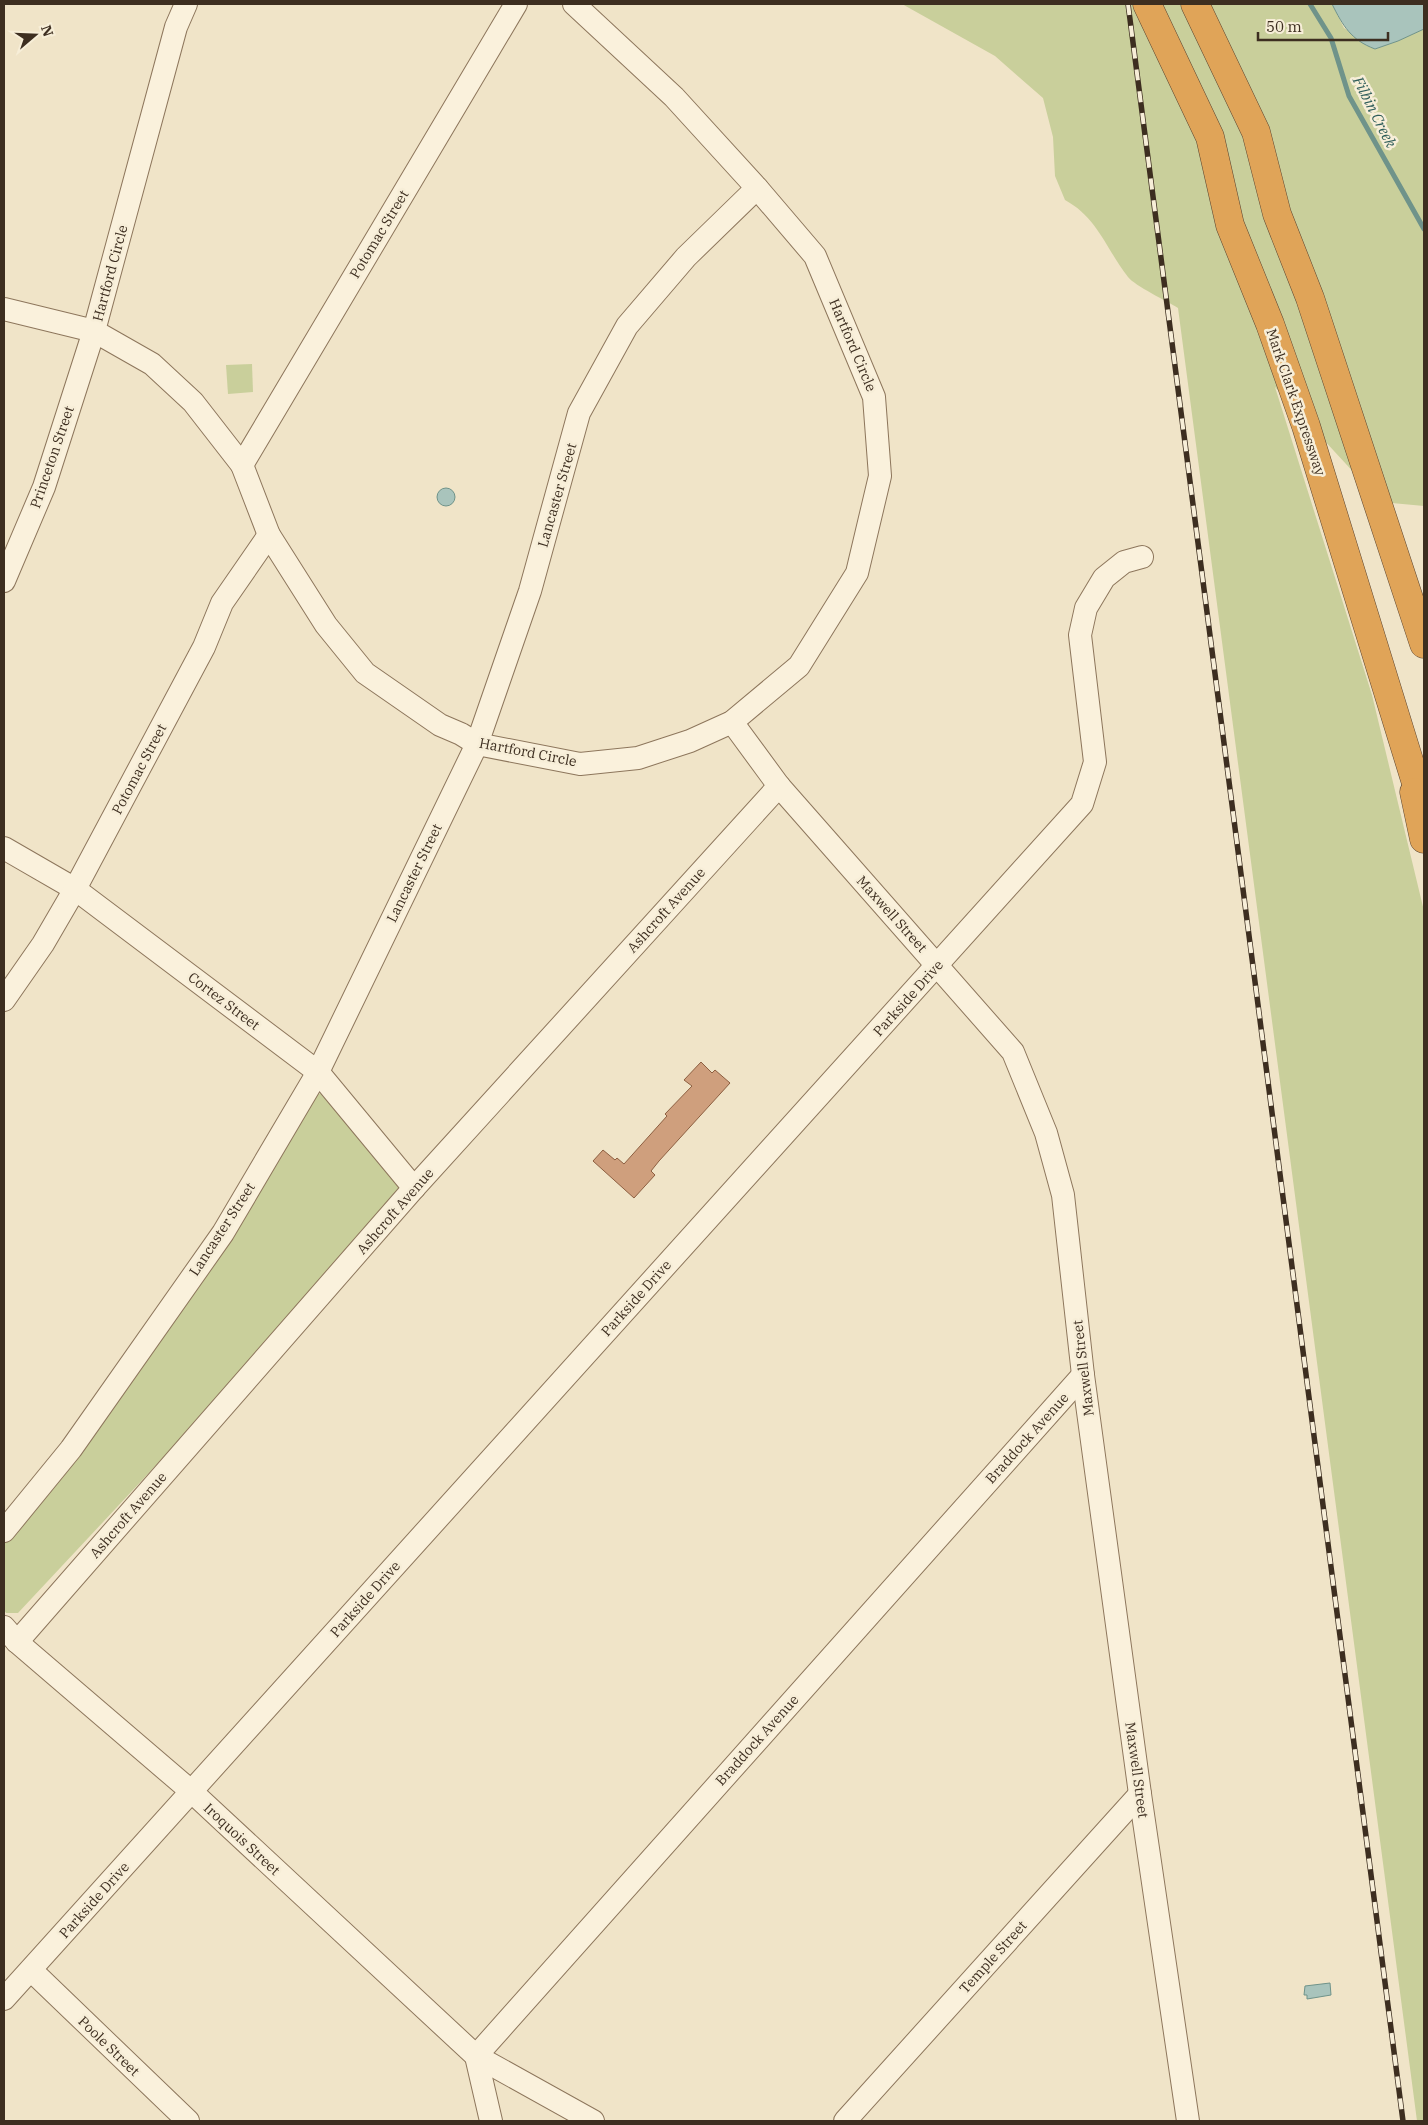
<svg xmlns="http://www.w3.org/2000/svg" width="1428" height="2125" font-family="'IBM Plex Serif',serif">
  <rect width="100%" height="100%" fill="#f0e4c8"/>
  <g fill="#c9cf9b">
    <path d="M902,4h430l12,24 31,21 23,-8 26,-12v477l-43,-4 -106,-115 97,308 52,216v1210h-7l-239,-1813c-11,-7 -43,-22 -50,-31 -22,-28 -30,-59 -63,-77l-10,-24 -2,-39 -10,-39 -48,-42z"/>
    <polygon points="252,364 253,392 228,394 226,365"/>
    <path d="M317,1093l7,2 77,94c-122,146 -253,285 -383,424h-12l-2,-3v-67l87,-111z"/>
  </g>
  <g fill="#a9c4bc" stroke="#6f938a">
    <path d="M1332,4h92v25l-26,12 -23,8c-24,-9 -32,-23 -43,-45z"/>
    <circle cx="446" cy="497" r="9"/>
    <polygon points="1330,1983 1331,1995 1307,1999 1307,1995 1304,1995 1305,1986"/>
  </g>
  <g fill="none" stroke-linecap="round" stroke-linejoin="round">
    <polyline stroke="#6f938a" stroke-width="5" points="1310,4 1331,38 1349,96 1424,229"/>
  </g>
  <polygon fill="#cf9f7d" stroke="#8d5f41" points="701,1062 712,1073 715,1070 730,1083 659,1161 651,1171 655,1175 634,1198 593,1161 603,1150 615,1160 617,1158 624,1164 667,1116 665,1114 692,1086 684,1080"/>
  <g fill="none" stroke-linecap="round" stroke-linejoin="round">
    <g stroke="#8d765c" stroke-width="24">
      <g id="minor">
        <polyline points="186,4 176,27 94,331 152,364 193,402 242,465 269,535 326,625 365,673 440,725 461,734 477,744 580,764 638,758 690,741 732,722 799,666 857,573 880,476 874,397 815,256 757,188 674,97 574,4"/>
        <polyline points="4,309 94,331 44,487 4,581"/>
        <polyline points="242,465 516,4"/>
        <polyline points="732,722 779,786 1013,1052 1046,1133 1063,1195 1083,1375 1140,1794 1188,2121"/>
        <polyline points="4,848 75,889 318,1072 414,1188"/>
        <polyline points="4,1000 43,944 75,889 204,647 222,603 269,535"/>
        <polyline points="4,1531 71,1449 223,1233 318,1072 477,744 530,591 579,413 627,326 686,257 757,188"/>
        <polyline points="4,1627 17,1642 192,1792 476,2056 593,2121"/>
        <polyline points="17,1642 414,1188 779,786"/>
        <polyline points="31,1970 188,2121"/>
        <polyline points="4,1999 1082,804 1095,762 1080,635 1086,608 1104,578 1124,562 1142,557"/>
        <polyline points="491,2121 476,2056 1083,1375"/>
        <polyline points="845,2121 1140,1794"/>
      </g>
    </g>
    <g stroke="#5b4430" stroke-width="29">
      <g id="highway">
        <polyline points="1147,4 1210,137 1230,225 1270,324 1306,426 1424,809"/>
        <polyline points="1195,4 1256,132 1277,214 1310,298 1424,644"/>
        <polyline points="1414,792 1424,839"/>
      </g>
    </g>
    <use href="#minor" stroke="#faf1dc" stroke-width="22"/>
    <use href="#highway" stroke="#e0a458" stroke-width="28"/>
    <g stroke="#3d2e20" stroke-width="5.5">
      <polyline id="rail" points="1128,4 1403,2121"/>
    </g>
    <use href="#rail" stroke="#f7eed8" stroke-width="4" stroke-dasharray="11" stroke-linecap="butt"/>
  </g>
  <g text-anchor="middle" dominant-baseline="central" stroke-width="5" stroke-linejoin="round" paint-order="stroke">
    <g font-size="14" fill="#3d2e20" stroke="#f7eed8">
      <text transform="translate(379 234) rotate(-59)">Potomac Street</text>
      <text transform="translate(110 273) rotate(-75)">Hartford Circle</text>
      <text transform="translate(853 345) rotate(67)">Hartford Circle</text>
      <text transform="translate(1296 402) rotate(71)">Mark Clark Expressway</text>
      <text transform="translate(52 457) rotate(-71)">Princeton Street</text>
      <text transform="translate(557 495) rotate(-74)">Lancaster Street</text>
      <text transform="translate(528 752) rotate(11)">Hartford Circle</text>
      <text transform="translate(139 769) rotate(-62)">Potomac Street</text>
      <text transform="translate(414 873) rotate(-64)">Lancaster Street</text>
      <text transform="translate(666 910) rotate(-48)">Ashcroft Avenue</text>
      <text transform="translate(892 914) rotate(48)">Maxwell Street</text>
      <text transform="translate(908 998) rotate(-48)">Parkside Drive</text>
      <text transform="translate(224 1001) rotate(37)">Cortez Street</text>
      <text transform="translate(395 1211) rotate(-49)">Ashcroft Avenue</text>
      <text transform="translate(222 1229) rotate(-57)">Lancaster Street</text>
      <text transform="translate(636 1298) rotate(-48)">Parkside Drive</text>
      <text transform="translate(1083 1368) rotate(-97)">Maxwell Street</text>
      <text transform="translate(1027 1438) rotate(-48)">Braddock Avenue</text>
      <text transform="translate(128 1515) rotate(-49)">Ashcroft Avenue</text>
      <text transform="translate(365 1599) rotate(-48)">Parkside Drive</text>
      <text transform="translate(757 1740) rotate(-48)">Braddock Avenue</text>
      <text transform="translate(1137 1770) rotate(82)">Maxwell Street</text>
      <text transform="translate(242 1839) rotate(43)">Iroquois Street</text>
      <text transform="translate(94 1900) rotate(-48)">Parkside Drive</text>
      <text transform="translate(993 1957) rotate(-48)">Temple Street</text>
      <text transform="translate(109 2046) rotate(44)">Poole Street</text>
    </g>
    <g font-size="15" font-style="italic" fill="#2f5d5a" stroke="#f7eed8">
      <text transform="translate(1375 112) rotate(63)">Filbin Creek</text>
    </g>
  </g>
  <rect width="1428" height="2125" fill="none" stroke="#3d2e20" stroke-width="10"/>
  <g transform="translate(35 35) rotate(71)" stroke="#f7eed8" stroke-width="4" paint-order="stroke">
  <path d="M0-4L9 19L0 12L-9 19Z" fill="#3d2e20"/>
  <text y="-8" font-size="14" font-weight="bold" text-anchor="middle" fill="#3d2e20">N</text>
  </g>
  <path d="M1258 32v8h130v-8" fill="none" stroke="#3d2e20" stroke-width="2.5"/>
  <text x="1266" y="32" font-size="15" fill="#3d2e20" stroke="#f7eed8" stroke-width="4" paint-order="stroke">50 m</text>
</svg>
